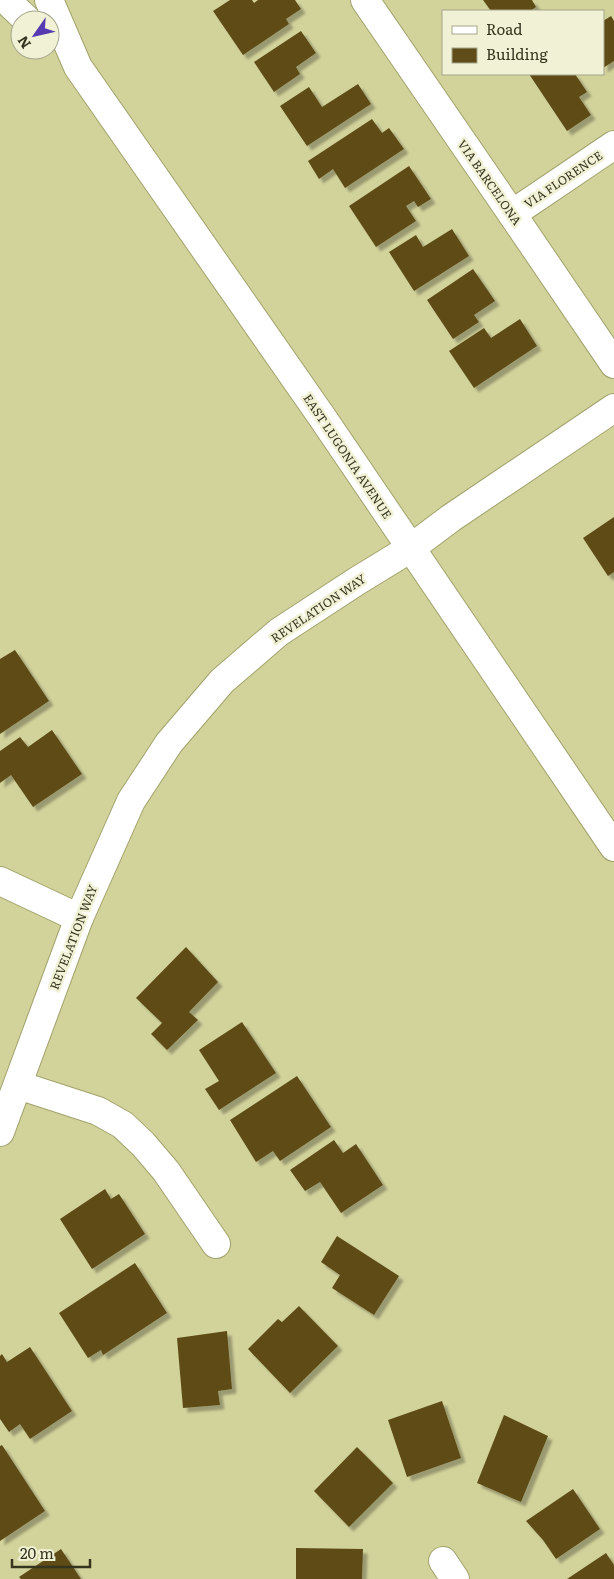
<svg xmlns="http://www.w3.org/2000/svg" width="614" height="1579" font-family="Literata,serif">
  <defs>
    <filter id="shadow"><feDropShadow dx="4.5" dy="4.5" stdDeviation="1" flood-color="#0004"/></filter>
  </defs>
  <rect width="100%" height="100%" fill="#d2d29b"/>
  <g fill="#5f4c19" filter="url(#shadow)">
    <polygon points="230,0 252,0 254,3 258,0 295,0 301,9 286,19 289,24 243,55 213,11"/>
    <polygon points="483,0 532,0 536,7 530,11 491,11"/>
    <polygon points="611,16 614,21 614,61 603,68 603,21"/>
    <polygon points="301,31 316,53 296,67 300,74 274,92 254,62"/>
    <polygon points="529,74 575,74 587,92 579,97 591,115 567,131"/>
    <polygon points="358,84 371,104 307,146 280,106 309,87 322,107"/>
    <polygon points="372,119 382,133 389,128 404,149 345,188 333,169 319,179 308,161"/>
    <polygon points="409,166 431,199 418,207 414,201 406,206 416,221 376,247 349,206"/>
    <polygon points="452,229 469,256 414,291 389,252 416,235 423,247"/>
    <polygon points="473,269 495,301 474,315 479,322 453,339 427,300"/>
    <polygon points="520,319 537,346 474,388 449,351 484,328 491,338"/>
    <polygon points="614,517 614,572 608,576 583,538"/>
    <polygon points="15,650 49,701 0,734 0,659"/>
    <polygon points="52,730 82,774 33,807 11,775 0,783 0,751 20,737 28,747"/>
    <polygon points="186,947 218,982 189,1012 198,1020 167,1050 151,1034 162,1023 136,998"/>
    <polygon points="242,1022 276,1073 219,1110 205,1089 219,1081 199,1050"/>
    <polygon points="297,1076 331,1127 280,1161 273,1151 256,1162 230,1120"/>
    <polygon points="334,1140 343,1153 356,1144 383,1185 341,1213 320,1182 305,1191 290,1170"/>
    <polygon points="105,1189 111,1199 119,1194 145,1234 92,1269 60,1219"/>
    <polygon points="337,1236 399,1276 374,1315 332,1288 340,1275 321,1262"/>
    <polygon points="135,1263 167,1313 103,1355 101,1350 88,1358 59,1313"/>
    <polygon points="299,1306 338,1346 290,1393 248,1349 278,1319 282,1322"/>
    <polygon points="227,1331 232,1389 218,1391 220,1405 183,1408 177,1338"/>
    <polygon points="30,1347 72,1411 30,1439 20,1424 9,1432 0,1419 0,1356 2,1354 7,1362"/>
    <polygon points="442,1401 461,1458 407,1477 388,1420"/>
    <polygon points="504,1415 548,1436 521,1502 477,1483"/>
    <polygon points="2,1445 45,1511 0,1541 0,1446"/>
    <polygon points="357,1447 393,1483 349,1527 314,1491"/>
    <polygon points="573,1489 600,1529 556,1559 543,1540 526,1521"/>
    <polygon points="296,1548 363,1549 362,1579 296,1579"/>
    <polygon points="61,1549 81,1579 21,1579 19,1577"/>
    <polygon points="606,1553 614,1565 614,1579 567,1579"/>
  </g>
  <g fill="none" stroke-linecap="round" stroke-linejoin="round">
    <g stroke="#a2a26c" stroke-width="30">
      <g id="street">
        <polyline points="365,0 512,214 614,364"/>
        <polyline points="512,214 614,145"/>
        <polyline points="0,881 79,918"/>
        <polyline points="18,1085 98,1111 123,1125 143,1144 166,1171 216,1244"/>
        <polyline points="0,1132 79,918 131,801 169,743 222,681 279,632 357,581 411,548 451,518 614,408"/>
        <polyline points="443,1561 455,1579"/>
      </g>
    </g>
    <g stroke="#a2a26c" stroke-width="30">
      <g id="secondary">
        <polyline points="6,0 27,20"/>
        <polyline points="49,0 78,67 322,417 614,847"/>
      </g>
    </g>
    <use href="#street" stroke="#fff" stroke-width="28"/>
    <use href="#secondary" stroke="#fff" stroke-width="28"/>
  </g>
  <g text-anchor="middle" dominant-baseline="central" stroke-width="5" stroke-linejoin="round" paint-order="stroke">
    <g font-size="12" fill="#35351f" stroke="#f0f1d5">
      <text transform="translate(563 179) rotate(-34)">VIA FLORENCE</text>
      <text transform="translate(490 182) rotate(55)">VIA BARCELONA</text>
      <text transform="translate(348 456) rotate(56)">EAST LUGONIA AVENUE</text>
      <text transform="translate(318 608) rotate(-34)">REVELATION WAY</text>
      <text transform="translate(73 937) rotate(-69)">REVELATION WAY</text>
    </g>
  </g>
  <rect x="442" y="10" width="162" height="65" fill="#f0f1d5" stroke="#a5a68c"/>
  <rect x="452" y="26" width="25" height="8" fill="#ffffff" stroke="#a5a68c"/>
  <text x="486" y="35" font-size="15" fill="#35351f">Road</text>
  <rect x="452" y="48" width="25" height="15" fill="#5f4c19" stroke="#a5a68c"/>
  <text x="486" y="60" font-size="15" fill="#35351f">Building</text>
  <g transform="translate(35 35) rotate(236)"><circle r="24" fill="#f0f1d5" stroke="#a5a68c"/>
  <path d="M0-4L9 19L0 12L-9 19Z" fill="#563ab2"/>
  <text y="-8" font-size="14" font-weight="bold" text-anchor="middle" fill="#35351f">N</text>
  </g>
  <path d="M12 1559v8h78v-8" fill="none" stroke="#35351f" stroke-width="2.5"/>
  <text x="20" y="1559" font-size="15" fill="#35351f" stroke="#f0f1d5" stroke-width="4" paint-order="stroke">20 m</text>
</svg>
